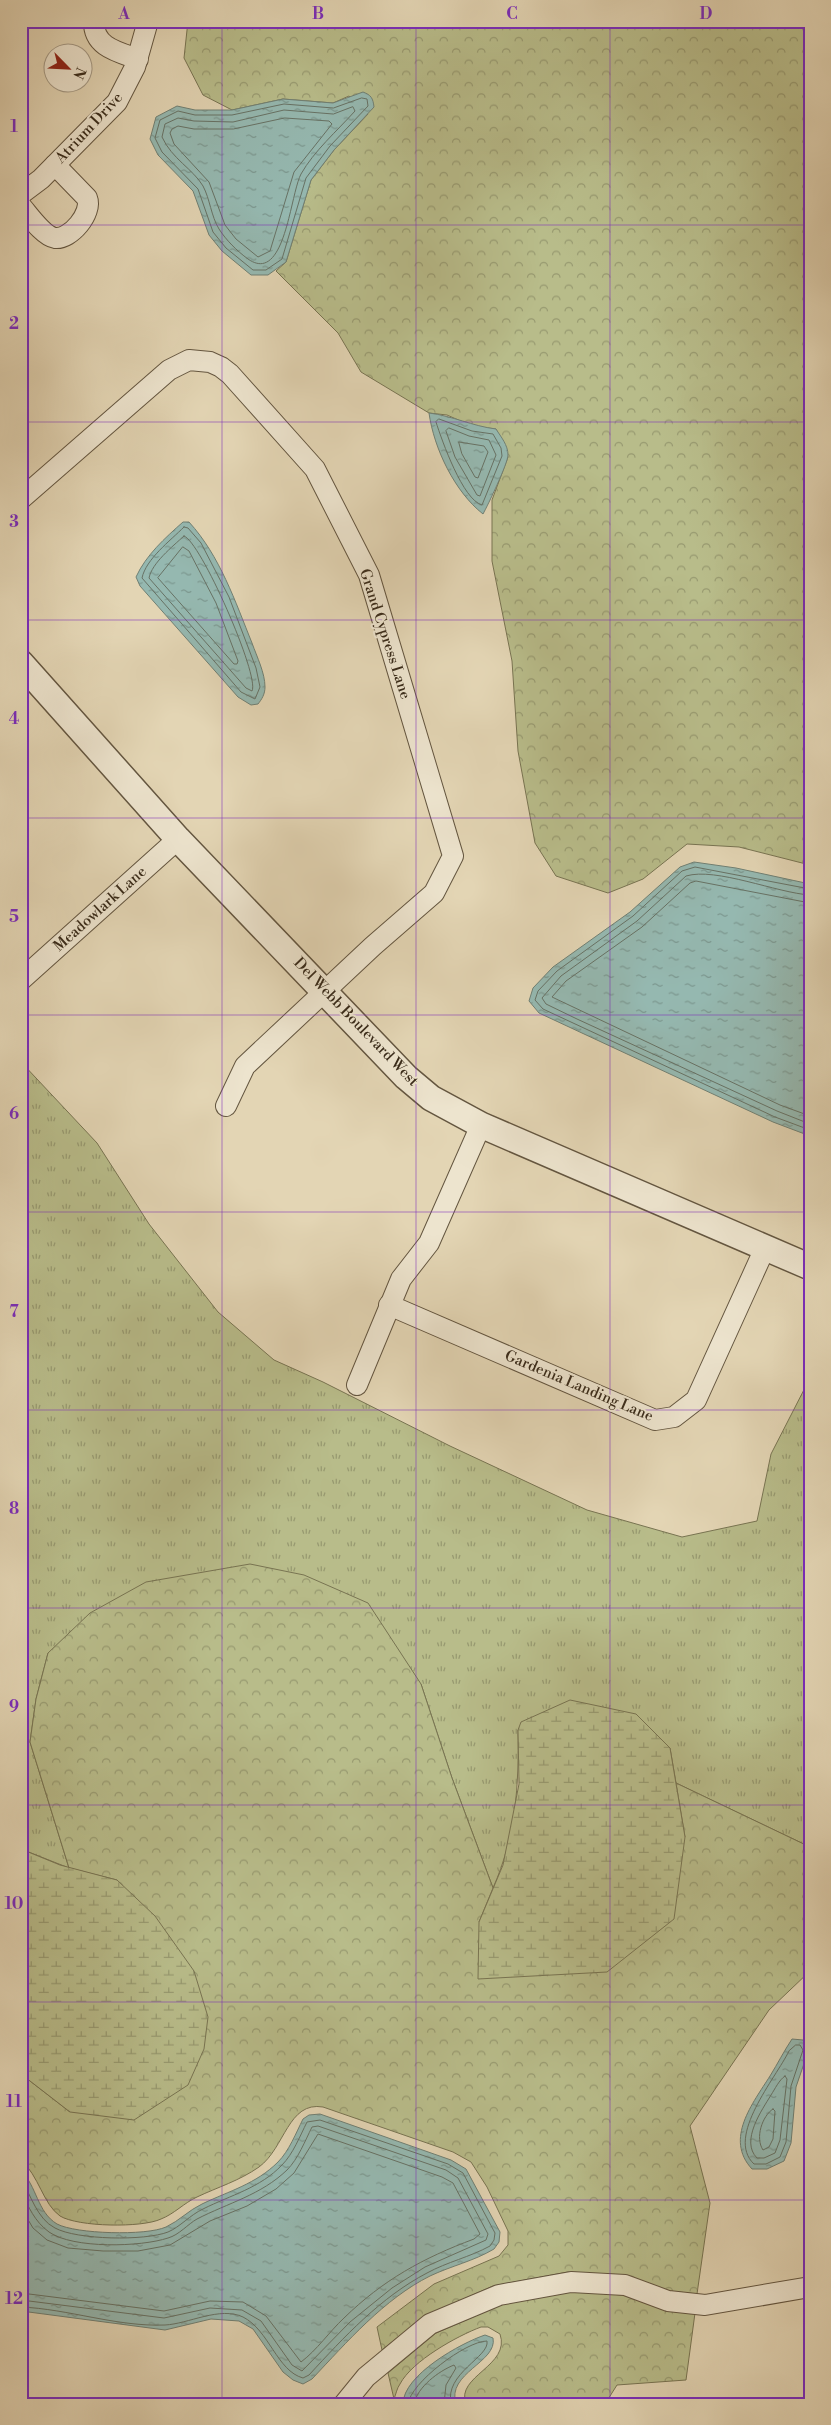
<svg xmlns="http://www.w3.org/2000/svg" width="831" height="2425" font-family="'Libre Bodoni',serif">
  <defs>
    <pattern id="grass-tufts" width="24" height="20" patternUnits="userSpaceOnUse" patternTransform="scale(1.25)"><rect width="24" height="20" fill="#b8bc8a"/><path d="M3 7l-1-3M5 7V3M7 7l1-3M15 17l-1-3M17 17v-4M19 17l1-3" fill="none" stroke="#979970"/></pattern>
    <pattern id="forest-crowns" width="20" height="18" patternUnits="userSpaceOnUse" patternTransform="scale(1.25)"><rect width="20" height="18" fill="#b8bc8a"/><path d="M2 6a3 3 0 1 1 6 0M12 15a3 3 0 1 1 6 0" fill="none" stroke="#979970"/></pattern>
    <pattern id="wetland-marsh" width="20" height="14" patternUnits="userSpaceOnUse" patternTransform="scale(1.25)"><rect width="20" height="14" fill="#b8bc8a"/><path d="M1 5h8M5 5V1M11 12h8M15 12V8" fill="none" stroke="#979970"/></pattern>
    <pattern id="water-ripples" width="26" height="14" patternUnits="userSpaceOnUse" patternTransform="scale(1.25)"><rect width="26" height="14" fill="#95b8b0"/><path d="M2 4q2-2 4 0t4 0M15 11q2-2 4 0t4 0" fill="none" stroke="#7b968e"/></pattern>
  </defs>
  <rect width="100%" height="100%" fill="#e3d5b4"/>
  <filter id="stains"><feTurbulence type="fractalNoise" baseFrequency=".004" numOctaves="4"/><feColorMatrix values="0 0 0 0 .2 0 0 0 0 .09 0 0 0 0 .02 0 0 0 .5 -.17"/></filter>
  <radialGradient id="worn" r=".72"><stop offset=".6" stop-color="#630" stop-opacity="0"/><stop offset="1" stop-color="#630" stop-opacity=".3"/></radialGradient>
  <path fill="url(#grass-tufts)" stroke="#787452" d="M21,1062l76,81 52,81 69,88 56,48 49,22 127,64 137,64 95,27 75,-16 14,-67 39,-76v469l-134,-64 -6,-35 -152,-18c1,56 -2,106 -25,158l-41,-110 -31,-94 -373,-31 -12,46 -6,43 39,126 -48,-19z"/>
  <g fill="url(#forest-crowns)" stroke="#787452">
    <polygon points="188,21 810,21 810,865 739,847 687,844 643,879 608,893 556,876 535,843 518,751 512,661 492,561 492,500 508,457 496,429 472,426 447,415 429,413 361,372 338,333 276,271 286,262 311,180 334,150 368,114 349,96 333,103 283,99 232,110 203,95 184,58"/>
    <path d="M250,1564l54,11 64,28 53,81 31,94 41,110 -14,34 206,-85 -9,-54 134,64v124l-41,39 -79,116 20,77 -13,91 -27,-3 -102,-19 -75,14 -68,30 -43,34 -5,-23 57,-43 65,-28 9,-11v-14l-21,-44 -16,-25 -18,-10 -130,-45c-35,-6 -38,41 -64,60 -20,14 -41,20 -62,30 -13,6 -23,17 -36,22 -19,9 -83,8 -101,-3 -17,-12 -21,-40 -39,-56v-86l49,38 47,-232 -48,-12 -39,-126 6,-43 12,-46 42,-40 56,-31z"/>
    <path d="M572,2291l51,4 42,15 30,3 -9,67 -69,5 -12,19h-139c-11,-28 45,-38 34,-70l-12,-7h-7c-24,9 -69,34 -81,57 -3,4 -4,10 -6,15l-6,-26 48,-40 67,-29z"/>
  </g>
  <g fill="url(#wetland-marsh)" stroke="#787452">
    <polygon points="570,1700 636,1714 670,1748 685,1837 674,1919 607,1972 478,1979 479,1922 503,1865 519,1784 518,1730 521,1722"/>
    <polygon points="21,1849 60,1865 117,1880 155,1916 194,1971 208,2017 204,2049 188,2085 134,2120 70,2112 21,2074 21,2012 28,1997 21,1990"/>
  </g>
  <g fill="url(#water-ripples)" stroke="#708074">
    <path d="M363,92c8,3 10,6 11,15l-40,43 -23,30 -25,82 -18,13h-17l-29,-24 -13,-16 -16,-44 -35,-36 -8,-16 6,-22 21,-11 18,4h37l51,-11 50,4z"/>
    <path d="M429,413c24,3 43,13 67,16 5,8 12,16 12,26 0,8 -20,50 -25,59 -28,-22 -49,-65 -54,-101z"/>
    <path d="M183,522h6c31,34 46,79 63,121 5,14 13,30 13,44 0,7 -3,12 -7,17l-7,1 -13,-8 -98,-111 -4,-9c10,-22 29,-39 47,-55z"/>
    <polygon points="694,862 736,868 810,884 810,1136 773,1122 539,1013 529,1001 533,988 553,967 630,912 680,867"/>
    <path d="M792,2039l11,1 6,9 -13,38 -5,56 -7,18 -17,8h-15c-28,-30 1,-66 18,-93 8,-13 14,-25 22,-37z"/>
    <path d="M320,2114l131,46 15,9 34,63 -1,10 -5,7c-20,12 -43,17 -64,27 -46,23 -83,66 -118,103l-9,5 -10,-4 -10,-8 -30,-43 -14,-8 -28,-2 -46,11 -144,-19v-140c16,15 16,41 36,53 19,10 89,12 109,3 13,-6 23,-17 36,-23 27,-13 54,-20 76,-42 11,-11 18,-29 25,-43l6,-4z"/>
    <path d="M485,2335l8,3c5,24 -47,35 -37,66h-53c0,-29 58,-61 82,-69z"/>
  </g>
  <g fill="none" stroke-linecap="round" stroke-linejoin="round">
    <g stroke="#677265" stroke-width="1">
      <polygon points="362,98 367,99 368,106 330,146 306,178 282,259 266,270 253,270 226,248 213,232 198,189 162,152 155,138 160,120 178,111 195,115 232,115 284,104 333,108"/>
      <path d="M353,107l2,4c-18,20 -41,40 -54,63 -11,21 -16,111 -53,85 -11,-8 -22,-19 -29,-30 -8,-13 -9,-30 -16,-43 -10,-17 -31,-27 -41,-49l3,-13 13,-6 16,3 39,1 51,-12 49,4z"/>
      <polygon points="285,118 329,121 332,124 294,172 270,251 258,257 236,239 225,225 209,182 174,144 170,133 172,129 178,126 194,129 233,129"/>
      <path d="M439,419l33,12 21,3 8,14 1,8 -20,49c-19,-5 -40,-64 -46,-83z"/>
      <polygon points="449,428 469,436 489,440 496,455 480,496 477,495 455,457 446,431"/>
      <polygon points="459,442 484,446 488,452 478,478 475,477 462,454"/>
      <path d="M184,527l4,1 13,15 28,54 27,71 4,19 -5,12 -14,-7 -99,-114c4,-19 28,-37 42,-51z"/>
      <path d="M184,536c16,4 76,140 68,155l-6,-3 -97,-110c3,-15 23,-31 35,-42z"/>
      <polygon points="183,547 189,551 216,603 238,661 237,664 234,664 158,578"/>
      <polyline points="810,889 695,867 682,871 633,916 557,971 538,991 535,1000 543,1009 775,1117 810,1130"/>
      <path d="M810,895c-33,-2 -94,-28 -124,-19l-49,45 -76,55 -19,22 4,6 31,15 200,92 33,13"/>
      <polyline points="810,903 696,881 690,883 642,927 566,981 552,997 780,1105 810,1116"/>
      <path d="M796,2045h4l3,5 -12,36 -5,56 -6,15 -14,7h-12c-29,-27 22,-86 35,-113z"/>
      <path d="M785,2076l2,3 -7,61 -5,13 -11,5h-7c-17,-17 5,-48 14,-63 4,-6 8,-15 14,-19z"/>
      <path d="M773,2109l2,2 -2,28 -4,8 -6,3c-8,-12 -1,-34 10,-41z"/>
      <path d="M21,2179c10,16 16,40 34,49 22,12 90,13 113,4 12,-5 22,-17 35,-23 28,-14 57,-21 79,-44 11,-11 18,-29 25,-43l13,-2 128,44 15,9 32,60 -1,7 -4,6c-20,11 -43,16 -63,27 -46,24 -83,64 -118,102l-6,3c-26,-7 -34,-48 -60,-61 -23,-11 -55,7 -78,8 -48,2 -96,-16 -144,-18"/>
      <path d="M21,2192c8,15 13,29 28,40 24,17 92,15 119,6 11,-3 20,-14 29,-19 31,-16 64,-24 90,-49 11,-11 18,-29 25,-43l6,-1 128,44 12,8 30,56 -2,6 -61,27 -33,21 -42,34 -48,49 -10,-6 -31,-44 -19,-11 -32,-2 -46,10 -143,-18"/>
      <path d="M21,2208l12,20 14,12 21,8 35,3h35l32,-6 40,-24 37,-15 29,-17 18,-16 24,-39 124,43 11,6 27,51 -6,5c-51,19 -91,41 -130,79 -15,14 -27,32 -43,44l-35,-46 -23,-14 -33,-1 -46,10 -143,-18"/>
      <path d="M408,2404c2,-21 58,-63 79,-63 3,16 -43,32 -36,63"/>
      <path d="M414,2404c3,-17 25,-33 40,-39l2,3 -10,17 -2,19"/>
    </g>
    <g stroke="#645640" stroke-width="22">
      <g id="minor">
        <path d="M94,21c-1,26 24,31 44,38"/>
        <polyline points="21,194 41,179 117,102 135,67 148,21"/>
        <path d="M21,206c8,9 22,30 34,32 15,2 38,-25 32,-40l-32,-33"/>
        <polyline points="21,499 169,370 189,360 210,362 221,367 230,374 315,469 369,575 453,856 434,893 373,946 245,1066 226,1106"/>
        <polyline points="21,980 178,839"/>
        <polyline points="389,1305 655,1420 674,1417 696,1400 765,1248"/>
        <polyline points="357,1385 401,1279 429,1243 481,1125"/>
        <polyline points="344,2404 366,2377 430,2324 499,2295 571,2282 625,2285 668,2301 705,2305 810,2287"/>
      </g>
    </g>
    <g stroke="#645640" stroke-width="28">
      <polyline id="tertiary" points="21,663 178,839 406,1077 431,1098 481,1125 810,1267"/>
    </g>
    <use href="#minor" stroke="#ede4ce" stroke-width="20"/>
    <use href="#tertiary" stroke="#ede4ce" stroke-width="25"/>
  </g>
  <path fill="none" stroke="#7b2cbf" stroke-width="1" stroke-opacity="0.55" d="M222,21v2383M416,21v2383M610,21v2383M21,225h789M21,422h789M21,620h789M21,818h789M21,1015h789M21,1212h789M21,1410h789M21,1608h789M21,1805h789M21,2002h789M21,2200h789"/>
  <g text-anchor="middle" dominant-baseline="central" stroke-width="4" stroke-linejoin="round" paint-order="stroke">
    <g font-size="15" fill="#392b1a" stroke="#ede4ce">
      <text transform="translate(89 128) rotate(-47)">Atrium Drive</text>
      <text transform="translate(385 634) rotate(72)">Grand Cypress Lane</text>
      <text transform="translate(100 909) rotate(-42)">Meadowlark Lane</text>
      <text transform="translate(356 1022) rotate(46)">Del Webb Boulevard West</text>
      <text transform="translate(579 1386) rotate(23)">Gardenia Landing Lane</text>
    </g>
  </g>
  <rect width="831" height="2425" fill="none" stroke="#e3d5b4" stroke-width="55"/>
  <g transform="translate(68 68) rotate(114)"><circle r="24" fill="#ede4ce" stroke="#a59a86"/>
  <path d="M0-4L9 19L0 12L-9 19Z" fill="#8f2418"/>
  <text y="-8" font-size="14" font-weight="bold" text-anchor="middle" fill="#392b1a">N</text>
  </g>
  <rect x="28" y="28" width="776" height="2370" fill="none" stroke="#7b2cbf" stroke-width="2"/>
  <g font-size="16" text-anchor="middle" font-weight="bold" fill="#7b2cbf">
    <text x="124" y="19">A</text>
    <text x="318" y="19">B</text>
    <text x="512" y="19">C</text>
    <text x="706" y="19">D</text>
    <text x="14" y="132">1</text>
    <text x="14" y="329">2</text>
    <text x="14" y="527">3</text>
    <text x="14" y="724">4</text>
    <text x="14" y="922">5</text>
    <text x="14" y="1119">6</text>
    <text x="14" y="1317">7</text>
    <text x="14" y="1514">8</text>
    <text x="14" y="1712">9</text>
    <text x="14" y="1909">10</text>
    <text x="14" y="2107">11</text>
    <text x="14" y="2304">12</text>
  </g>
  <rect width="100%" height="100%" filter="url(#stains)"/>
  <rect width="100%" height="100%" fill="url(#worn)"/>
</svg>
